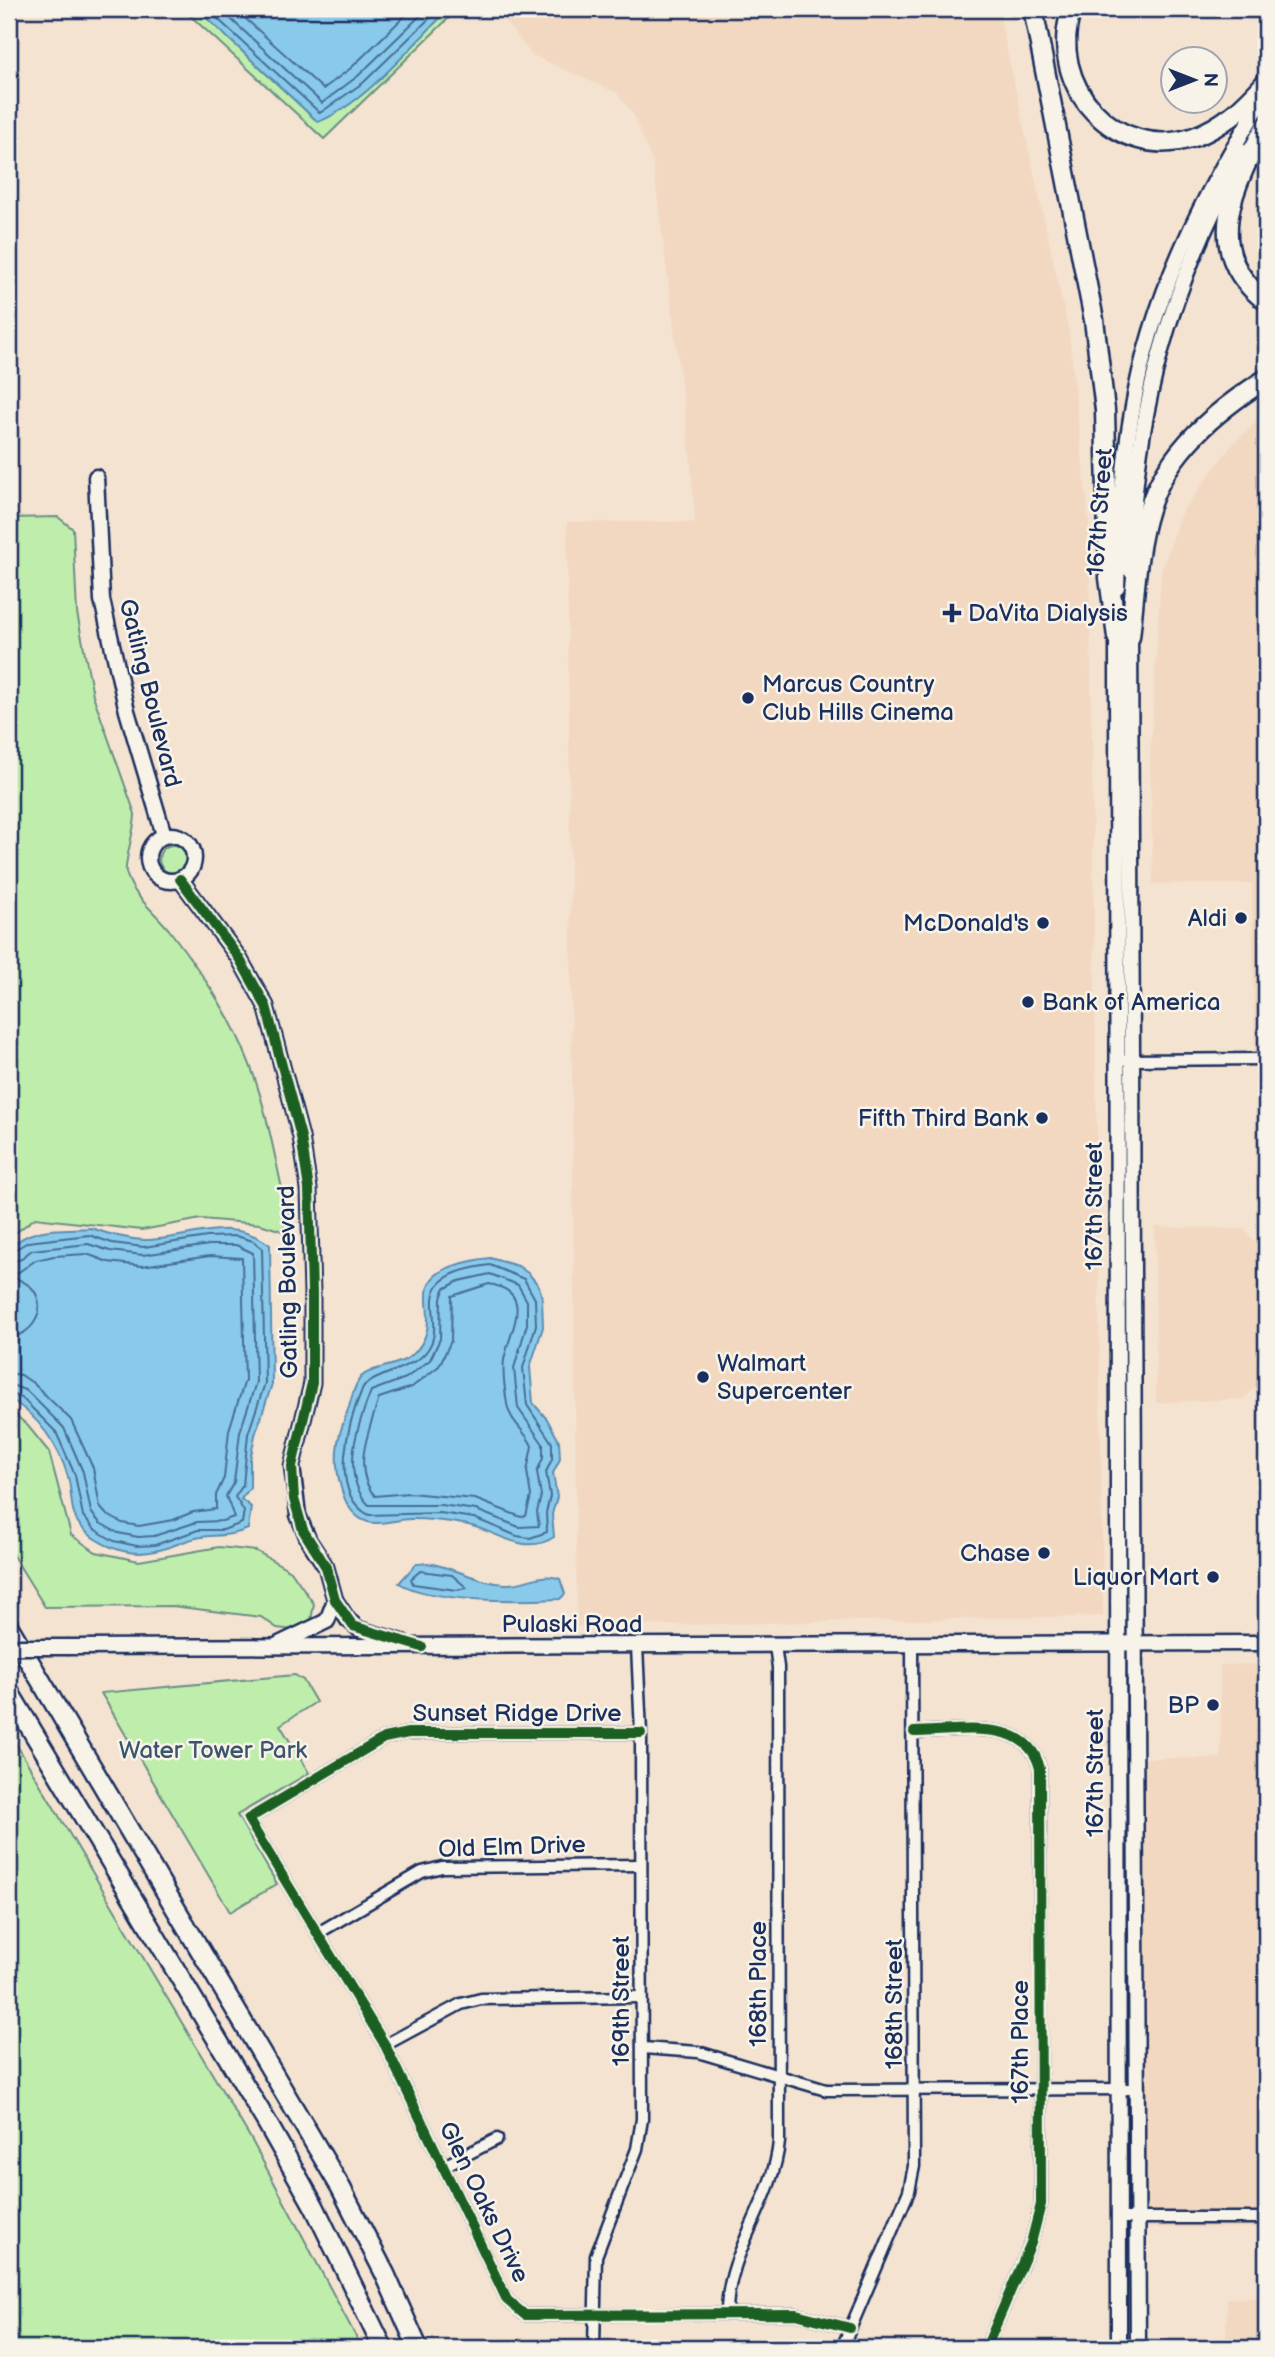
<svg xmlns="http://www.w3.org/2000/svg" width="1275" height="2357" font-family="'Balsamiq Sans',sans-serif">
  <rect width="100%" height="100%" fill="#f4e3d1"/>
  <filter id="ink" filterUnits="userSpaceOnUse"><feTurbulence type="fractalNoise" baseFrequency=".0143" numOctaves="2"/><feDisplacementMap in="SourceGraphic" scale="14" xChannelSelector="R" yChannelSelector="G"/><feConvolveMatrix kernelMatrix="1 2 1 2 8 2 1 2 1" color-interpolation-filters="sRGB"/></filter>
  <g filter="url(#ink)">
    <g fill="#f2d8c1">
      <polygon points="495,9 998,9 1069,333 1089,522 1103,1616 577,1627 567,522 695,522 690,453 653,164 634,116 617,93 532,55"/>
      <polygon points="1266,413 1266,1402 1260,1402 1259,1383 1243,1399 1156,1403 1155,1227 1245,1229 1257,1246 1252,884 1153,884 1150,759 1161,572 1181,513 1231,446"/>
      <polygon points="1266,1664 1266,2253 1265,2228 1140,2228 1140,1758 1221,1758 1220,1665"/>
      <polygon points="1227,2298 1266,2298 1266,2348 1226,2348"/>
    </g>
    <g fill="#bfeeac" stroke="#6d8e85" stroke-width="2">
      <polygon points="183,9 197,9 318,122 369,88 449,9 458,9 324,139"/>
      <path d="M58,517l15,12 4,84 16,82 42,119c0,15 -11,49 -9,58 7,26 28,38 44,59 28,37 55,75 73,117 24,53 32,115 46,171l-7,12 -22,-7 -59,-5 -59,11 -107,-12 -26,20v-720z"/>
      <circle cx="173" cy="859" r="14"/>
      <polygon points="9,1409 28,1426 49,1452 71,1535 96,1552 139,1561 219,1547 256,1551 291,1571 314,1604 311,1620 294,1630 277,1628 261,1617 172,1606 45,1607 9,1549"/>
      <polygon points="295,1675 303,1680 316,1702 280,1725 309,1773 237,1815 277,1884 230,1912 101,1693"/>
      <polygon points="9,1732 251,2139 362,2348 9,2348"/>
    </g>
    <g fill="#89caea" stroke="#5d8cb2" stroke-width="2">
      <path d="M197,9h252c-37,36 -83,94 -131,113z"/>
      <path d="M91,1228c17,6 34,11 53,12 45,0 86,-26 126,5l2,139 -17,51 -5,25v28l-9,11 10,8 -3,22c-16,7 -30,6 -47,8 -20,3 -35,15 -61,16 -22,0 -53,-13 -64,-34 -6,-11 -4,-29 -8,-42 -9,-32 -30,-61 -59,-79v-75l4,-16 -4,-9v-48c19,-25 53,-20 82,-22z"/>
      <path d="M490,1258l28,8 11,8 10,12 3,12 1,29 -13,40 3,36 14,16 12,22 1,18 -7,14 4,24 -5,17 2,23c-31,21 -60,-9 -91,-13 -17,-3 -35,-5 -53,-5 -13,0 -29,7 -42,3 -28,-8 -34,-56 -30,-80 2,-12 7,-24 11,-35 3,-10 5,-22 12,-30 12,-12 42,-9 56,-27 34,-40 -32,-78 73,-92z"/>
      <path d="M427,1563c28,4 51,20 79,21 20,1 35,-13 54,-5l5,15 -5,5c-41,2 -128,4 -161,-16l17,-19z"/>
    </g>
    <g fill="none" stroke-linecap="round" stroke-linejoin="round">
      <g stroke="#476d96" stroke-width="2">
        <polyline points="207,9 320,113 364,82 439,9"/>
        <polyline points="220,9 322,103 358,76 427,9"/>
        <polyline points="235,9 323,89 351,68 412,9"/>
        <polyline points="9,1253 28,1242 89,1235 112,1243 144,1247 207,1237 236,1236 253,1241 262,1248 265,1383 248,1434 243,1485 235,1497 244,1511 242,1523 223,1530 198,1530 155,1545 137,1546 114,1541 94,1529 83,1516 75,1475 56,1432 22,1398 9,1393"/>
        <polyline points="9,1262 19,1260 32,1250 88,1244 110,1251 143,1255 209,1245 236,1245 253,1253 256,1382 240,1432 234,1482 226,1496 234,1517 222,1521 197,1522 154,1536 138,1537 118,1533 100,1523 91,1512 83,1472 64,1428 27,1391 9,1384"/>
        <path d="M490,1265l34,14 11,20 1,26 -13,43 4,37 25,38v16l-6,13 4,24 -4,17 1,19 -17,6 -13,-2 -43,-18 -34,-5 -71,2c-42,-22 -20,-95 -6,-128 6,-9 42,-18 57,-29 41,-34 -30,-80 70,-93z"/>
        <path d="M490,1274l28,11 9,16v23l-13,44 4,40 25,36v14l-6,14 4,24 -4,16 2,14 -20,1 -43,-17 -35,-5h-72c-30,-30 -11,-81 2,-114l35,-13 24,-18 10,-21 1,-40 3,-10 15,-8z"/>
        <path d="M489,1284c48,8 20,47 15,76 -2,14 1,30 3,44 2,17 19,27 25,42l-5,25 4,25 -5,20 -5,1 -46,-18 -66,-6 -34,3c-25,-27 -4,-69 4,-98l33,-11 27,-21 12,-25 1,-45z"/>
        <path d="M9,1337c24,-1 40,-29 23,-49 -6,-6 -14,-8 -19,-12l23,-16 18,-4 33,-2 21,8 34,4 68,-10 32,2 3,122 -16,50 -5,48 -8,17v14l-23,3 -20,8 -34,6 -17,-3 -16,-9 -6,-7 -7,-39 -22,-48 -38,-37 -12,-8 -12,-2"/>
        <polygon points="420,1571 452,1575 467,1588 457,1590 413,1584 411,1579"/>
      </g>
      <g stroke="#1b2f5e" stroke-width="15">
        <g id="street">
          <polyline points="1127,1060 1266,1059"/>
          <path d="M914,1732c42,0 114,-17 126,37l1,435 -10,39 -45,105"/>
          <polyline points="641,1733 408,1733 384,1738 248,1819 385,2045 507,2300 525,2315 796,2314 850,2328"/>
          <polyline points="318,1933 422,1872 442,1867 641,1865"/>
          <polyline points="385,2045 461,2004 481,1999 641,1997"/>
          <polyline points="643,2048 698,2052 826,2090 1138,2089"/>
          <polyline points="444,2166 497,2139"/>
          <polyline points="1119,2218 1266,2218"/>
          <path d="M727,2313c0,-62 46,-110 52,-171l-1,-475 -3,-21"/>
          <polyline points="594,2348 596,2256 637,2149 642,2119 641,1733 637,1646"/>
          <polyline points="842,2348 909,2191 914,2166 912,1645"/>
        </g>
      </g>
      <g stroke="#1b2f5e" stroke-width="19">
        <g id="secondary">
          <polyline points="96,477 102,600 127,711 164,835"/>
          <path d="M1130,570c4,-155 38,-282 114,-418"/>
          <path d="M1117,587c2,-59 5,-117 15,-175 19,-116 72,-220 134,-318"/>
          <polyline points="1117,629 1119,2348"/>
          <polyline points="1130,629 1138,2348"/>
          <circle cx="171" cy="858" r="23"/>
          <polyline points="180,879 239,958 266,1006 301,1137 309,1189 312,1293 312,1383 292,1466 298,1515 309,1541 326,1567 335,1600 348,1620 359,1629 403,1642"/>
          <polyline points="279,1644 327,1621 335,1600"/>
          <polyline points="69,1647 1266,1643"/>
        </g>
      </g>
      <g stroke="#1b2f5e" stroke-width="23">
        <g id="highway">
          <polyline points="1033,9 1094,320 1105,410 1109,578 1117,637"/>
          <path d="M1072,9c-27,75 44,155 122,128 30,-11 52,-32 72,-55"/>
          <path d="M1266,126c-32,58 -67,125 0,175"/>
          <path d="M1130,637c5,-42 6,-87 19,-128 18,-58 68,-99 117,-130"/>
          <polyline points="9,1627 341,2188 385,2274 418,2348"/>
          <polyline points="9,1692 266,2121 314,2206 383,2348"/>
        </g>
      </g>
      <use href="#street" stroke="#f7f3e8" stroke-width="10"/>
      <use href="#secondary" stroke="#f7f3e8" stroke-width="14"/>
      <use href="#highway" stroke="#f7f3e8" stroke-width="18"/>
      <g stroke="#1b2f5e" stroke-width="19" stroke-linecap="butt">
        <polyline id="secondary-bridge" points="9,1647 69,1647"/>
      </g>
      <use href="#secondary-bridge" stroke="#f7f3e8" stroke-width="14"/>
      <g stroke="#f7f3e8" stroke-width="15">
        <g id="cycleway">
          <polyline points="180,879 239,958 266,1006 301,1137 309,1189 312,1293 312,1383 292,1466 294,1499 303,1530 326,1567 335,1600 353,1626 422,1647"/>
          <path d="M914,1732c42,0 114,-17 126,37l1,435 -10,39 -45,105"/>
          <polyline points="641,1733 408,1733 384,1738 248,1819 385,2045 507,2300 525,2315 796,2314 850,2328"/>
        </g>
      </g>
      <use href="#cycleway" stroke="#1b5e20" stroke-width="10"/>
    </g>
  </g>
  <g fill="#1b2f5e" stroke="#f7f3e8" stroke-width="2.5">
    <path d="M948.5 602.5h7v7h7v7h-7v7h-7v-7h-7v-7h7z"/>
    <circle cx="748" cy="698" r="7"/>
    <circle cx="1241" cy="918" r="7"/>
    <circle cx="1043" cy="923" r="7"/>
    <circle cx="1028" cy="1002" r="7"/>
    <circle cx="1042" cy="1118" r="7"/>
    <circle cx="703" cy="1377" r="7"/>
    <circle cx="1044" cy="1553" r="7"/>
    <circle cx="1213" cy="1577" r="7"/>
    <circle cx="1213" cy="1705" r="7"/>
  </g>
  <g text-anchor="middle" dominant-baseline="central" stroke-width="5" stroke-linejoin="round" paint-order="stroke">
    <g font-size="24" fill="#1b2f5e" stroke="#f7f3e8">
      <text transform="translate(1100 512) rotate(-86)">167th Street</text>
      <text transform="translate(150 693) rotate(76)">Gatling Boulevard</text>
      <text transform="translate(1094 1206) rotate(-90)">167th Street</text>
      <text transform="translate(288 1282) rotate(-91)">Gatling Boulevard</text>
      <text x="572" y="1624">Pulaski Road</text>
      <text x="517" y="1713">Sunset Ridge Drive</text>
      <text transform="translate(1095 1773) rotate(-90)">167th Street</text>
      <text transform="translate(512 1847) rotate(-2)">Old Elm Drive</text>
      <text transform="translate(758 1984) rotate(-90)">168th Place</text>
      <text transform="translate(621 2001) rotate(-90)">169th Street</text>
      <text transform="translate(894 2004) rotate(-90)">168th Street</text>
      <text transform="translate(1020 2042) rotate(-90)">167th Place</text>
      <text transform="translate(484 2202) rotate(64)">Glen Oaks Drive</text>
    </g>
    <g font-size="24" fill="#1b2f5e" stroke="#f7f3e8" text-anchor="end">
      <text x="968" y="613" text-anchor="start">DaVita Dialysis</text>
      <text x="762" y="684" text-anchor="start">Marcus Country<tspan x="762" dy="28">Club Hills Cinema</tspan></text>
      <text x="1227" y="918">Aldi</text>
      <text x="1029" y="923">McDonald's</text>
      <text x="1042" y="1002" text-anchor="start">Bank of America</text>
      <text x="1028" y="1118">Fifth Third Bank</text>
      <text x="717" y="1363" text-anchor="start">Walmart<tspan x="717" dy="28">Supercenter</tspan></text>
      <text x="1030" y="1553">Chase</text>
      <text x="1199" y="1577">Liquor Mart</text>
      <text x="1199" y="1705">BP</text>
    </g>
    <g font-size="24" fill="#3c556e" stroke="#f7f3e8">
      <text x="213" y="1750">Water Tower Park</text>
    </g>
  </g>
  <rect width="1275" height="2357" fill="none" stroke="#f7f3e8" stroke-width="35"/>
  <rect x="18" y="18" width="1240" height="2322" fill="none" stroke="#1b2f5e" stroke-width="2.5" filter="url(#ink)"/>
  <g transform="translate(1194 80) rotate(90)"><circle r="33" fill="#f7f3e8" stroke="#9fa5b1" stroke-width="2"/>
  <path d="M0-5L12 26L0 18L-12 26Z" fill="#1b2f5e"/>
  <text y="-10" font-size="19" font-weight="bold" text-anchor="middle" fill="#1b2f5e">N</text>
  </g>
</svg>
